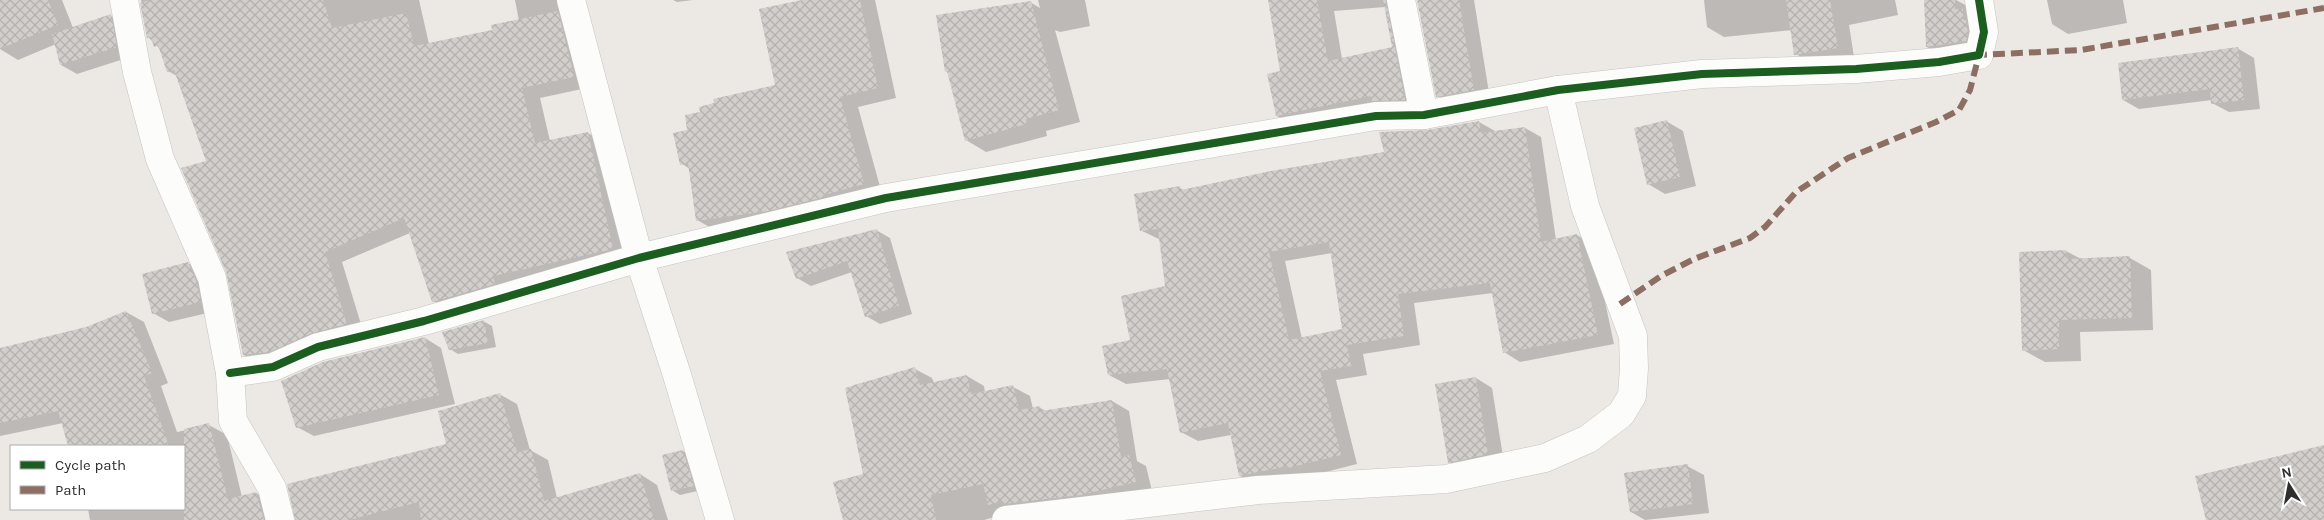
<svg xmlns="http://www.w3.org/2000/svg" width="2324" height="520" font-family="Karla,sans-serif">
  <defs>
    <pattern id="building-cross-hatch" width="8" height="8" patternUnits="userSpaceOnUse" patternTransform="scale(1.25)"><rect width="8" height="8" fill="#d1cecb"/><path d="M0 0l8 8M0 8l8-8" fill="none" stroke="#b4b1af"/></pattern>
  </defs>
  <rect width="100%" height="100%" fill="#ece8e4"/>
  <g fill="#0003" fill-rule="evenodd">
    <polygon points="0,0 62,0 73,28 110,15 127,25 133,56 77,74 61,65 56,44 18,60 0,49"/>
    <polygon points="141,0 419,0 429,44 493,31 519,21 515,0 559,0 591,87 540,98 550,141 588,133 606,144 630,259 451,312 433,301 410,233 342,262 364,334 262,365 244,355 208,162 177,76 168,71 160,49 148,37"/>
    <polygon points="673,0 693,0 677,2"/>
    <polygon points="808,0 875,0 896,98 858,107 882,194 715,230 697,220 690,169 682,164 689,131 701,113 776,86"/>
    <polygon points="1038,0 1085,0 1090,26 1060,32 1055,30 1080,122 1046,131 1047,136 986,152 966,140 948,72 946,71 1030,2 1040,8"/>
    <path d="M1269,0h137l15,109 -127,16 -17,-9 5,-44zM1385,7l8,41 -51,11 -8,-48z"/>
    <polygon points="1418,0 1474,0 1490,99 1454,106 1437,96"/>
    <polygon points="1704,0 1895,0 1898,15 1849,25 1854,57 1813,64 1796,54 1792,30 1724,37 1707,27"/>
    <polygon points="1925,0 1956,0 1971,8 1984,41 1943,56 1927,47"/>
    <polygon points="2047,0 2123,0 2127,23 2068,34 2052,24"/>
    <polygon points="2237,48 2254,58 2260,109 2229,112 2212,103 2212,100 2139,109 2123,100"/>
    <polygon points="1666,121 1683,131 1696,186 1665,194 1648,184"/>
    <path d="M1479,122l16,9 30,-3 16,9 15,103 21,-5 16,10 21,99 -94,18 -16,-10 -11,-59 -79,10 6,42 -57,9 4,21 -31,5 21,84 -51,13 -49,8 -17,-9 -9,-41 -33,6 -17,-9 -11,-53 -44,5 -17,-9 58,-88 -6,-47 -19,-9 38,-43 5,3 201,-38 41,-21zM1332,253l12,77 -42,9 -17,-78z"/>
    <polygon points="876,230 890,238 912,314 880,324 866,316 852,272 811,286 797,278"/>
    <polygon points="2066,251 2081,259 2130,258 2151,270 2153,330 2080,332 2081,361 2045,362 2023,350 2020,253"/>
    <polygon points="188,263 204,273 216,311 169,322 153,313"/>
    <polygon points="126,312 144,322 168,383 161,386 177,432 209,425 227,435 242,497 256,493 274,503 278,520 90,520 88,509 184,509 184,446 70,446 63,423 0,436 0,382 86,329"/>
    <polygon points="483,321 492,326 496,347 458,354 450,349"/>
    <polygon points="425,338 441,348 455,404 314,436 297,427"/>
    <polygon points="915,369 932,378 934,383 967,376 984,386 985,393 1013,387 1030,396 1033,409 1040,408 1046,411 1112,401 1129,411 1137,461 1146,466 1152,491 1017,511 984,520 844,520 865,474 854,385"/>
    <polygon points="1476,378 1492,388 1504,463 1465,471 1449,462"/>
    <polygon points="499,394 517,404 530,450 548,460 557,498 640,474 657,485 668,520 296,520 447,445"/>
    <polygon points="683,451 691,456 702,490 680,495 672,490"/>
    <polygon points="1687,466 1704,475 1709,513 1645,520 1631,512"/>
  </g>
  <g fill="url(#building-cross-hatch)" fill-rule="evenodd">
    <polygon points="0,0 48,0 58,25 0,49"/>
    <polygon points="150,0 323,0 332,28 406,13 414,46 492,30 491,25 558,11 574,77 522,88 535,143 588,132 613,249 493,276 495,284 432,302 404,218 325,252 347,324 312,333 269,352 243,355 226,272 181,168 206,161 174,70 167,72 158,45 154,47 151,37 147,38 140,3"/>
    <polygon points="802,0 860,0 878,88 840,97 864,184 824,195 824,197 768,211 696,221 688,163 680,165 673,133 687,130 685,115 700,112 699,107 714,103 713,99 775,85 759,9"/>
    <polygon points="1268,0 1317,0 1328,61 1392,47 1383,0 1386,0 1405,100 1372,101 1371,96 1276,116 1267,74 1280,71"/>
    <polygon points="1417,0 1459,0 1474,90 1436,97"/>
    <polygon points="1786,0 1830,0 1838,48 1794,55"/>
    <polygon points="1924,0 1955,0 1955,9 1963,8 1963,20 1966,20 1968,32 1966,41 1926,47"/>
    <polygon points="1031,1 1059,110 1026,119 1027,124 965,141 947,71 945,72 936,15"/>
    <polygon points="111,14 117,47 60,65 52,34"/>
    <polygon points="2238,47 2244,100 2211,104 2210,89 2122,100 2118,63"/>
    <polygon points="1667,120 1680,177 1647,185 1634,128"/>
    <path d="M1479,121l2,12 44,-6 16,115 36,-8 21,101 -95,18 -13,-70 -92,11 6,42 -57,9 4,21 -31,5 21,84 -53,13v-2l-49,10 -11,-53 -48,10 -13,-64 -59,6 -6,-29 28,-6 -9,-44 44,-10 -7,-57 -18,2 -6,-37 46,-8 1,4 90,-19 113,-19 -5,-20 48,-2zM1329,242l13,87 -53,11 -20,-88z"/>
    <polygon points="877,229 899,306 865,317 847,261 796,279 786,252"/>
    <polygon points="2066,250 2067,259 2130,256 2132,318 2059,320 2059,349 2022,351 2019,252"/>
    <polygon points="188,262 197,283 201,302 152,314 142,274"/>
    <polygon points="126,311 152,373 144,376 169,446 68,446 58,411 0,423 0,348 86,327"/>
    <polygon points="484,320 488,343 449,350 442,332"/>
    <polygon points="425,337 439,395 296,428 281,381 323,362"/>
    <polygon points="915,367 920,385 967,375 971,394 1013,385 1019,410 1040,406 1041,411 1112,400 1121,457 1129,455 1136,482 1081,495 1004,504 1003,501 988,505 983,484 931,495 936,520 843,520 833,482 863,474 845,388"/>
    <polygon points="1476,377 1488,454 1448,463 1435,384"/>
    <polygon points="500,393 517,452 531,449 544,501 640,473 654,520 421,520 419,502 349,520 295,520 287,484 446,444 438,411"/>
    <polygon points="209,423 228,499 256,492 264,520 184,520 184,429"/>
    <polygon points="2324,445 2324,520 2206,520 2195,476"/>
    <polygon points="683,450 694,486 671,491 662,455"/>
    <polygon points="1688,464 1693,504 1630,512 1624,473"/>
  </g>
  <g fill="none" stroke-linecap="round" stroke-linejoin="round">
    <g stroke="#c5c4c5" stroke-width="29">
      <g id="minor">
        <polyline points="124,0 137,72 160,159 212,278 230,373 233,421 272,488 280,520"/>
        <polyline points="571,0 639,258 677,375 720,520"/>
        <polyline points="1401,0 1424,115"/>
        <polyline points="230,373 273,367 318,347 424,321 639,258 886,198 1376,116 1424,115 1558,90 1702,74 1856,69 1939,62 1979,55 1984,32 1979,0"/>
        <polyline points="1006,520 1258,490 1446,479 1545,458 1588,439 1621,414 1632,396 1634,368 1633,336 1585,206 1558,90"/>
      </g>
    </g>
    <use href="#minor" stroke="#fcfcfb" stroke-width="28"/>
    <polyline stroke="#8d6e63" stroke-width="6" stroke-dasharray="12 6" stroke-linecap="butt" points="1620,304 1661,276 1694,259 1750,238 1765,227 1796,192 1848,158 1936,122 1959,110 1970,90 1979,55 2081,50 2324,8"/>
    <g stroke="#fff" stroke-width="11">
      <polyline id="cycleway" points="230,373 273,367 318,347 424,321 639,258 886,198 1376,116 1424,115 1558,90 1702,74 1856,69 1939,62 1979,55 1984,32 1979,0"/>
    </g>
    <use href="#cycleway" stroke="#1b5e20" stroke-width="8"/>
  </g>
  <rect x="10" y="445" width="175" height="65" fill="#ffffff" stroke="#ababab"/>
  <rect x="20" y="461" width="25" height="8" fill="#1b5e20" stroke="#ababab"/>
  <text x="55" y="470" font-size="15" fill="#2e2e2e">Cycle path</text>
  <rect x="20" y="486" width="25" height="8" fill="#8d6e63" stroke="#ababab"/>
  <text x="55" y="495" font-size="15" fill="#2e2e2e">Path</text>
  <g transform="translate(2289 485) rotate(349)" stroke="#ffffff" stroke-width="4" paint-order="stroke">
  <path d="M0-4L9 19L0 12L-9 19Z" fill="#2e2e2e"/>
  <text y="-8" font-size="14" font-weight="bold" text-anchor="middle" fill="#2e2e2e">N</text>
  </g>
</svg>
